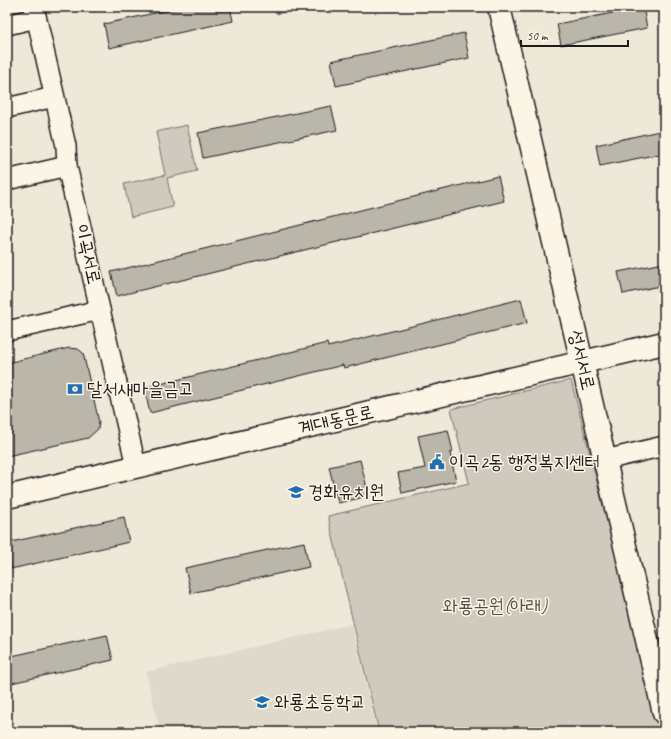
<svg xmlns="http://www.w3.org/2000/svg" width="671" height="739" font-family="Caveat,'Poor Story',sans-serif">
  <rect width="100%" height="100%" fill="#eee8d9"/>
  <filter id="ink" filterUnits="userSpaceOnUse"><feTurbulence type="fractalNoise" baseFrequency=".025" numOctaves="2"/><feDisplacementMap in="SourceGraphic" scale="8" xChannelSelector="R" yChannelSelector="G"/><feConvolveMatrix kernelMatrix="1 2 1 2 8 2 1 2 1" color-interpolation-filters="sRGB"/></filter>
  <g filter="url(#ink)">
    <polygon fill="#ded9cb" points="352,624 377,732 160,732 146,672"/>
    <g fill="#cfcabd" stroke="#76736c">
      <polygon points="276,7 306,7 277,14"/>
      <polygon points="187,125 197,171 167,178 173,207 131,217 124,184 165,175 156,132"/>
      <polygon points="571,380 661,732 379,732 328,516 469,483 451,409"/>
    </g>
    <g fill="#bab6aa" stroke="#1c1c1c">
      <polygon points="183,7 230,7 233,21 109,48 104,24"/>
      <polygon points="643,7 647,28 561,45 557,24"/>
      <polygon points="464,33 469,58 336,86 331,61"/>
      <polygon points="331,106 337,130 203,158 198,133"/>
      <polygon points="664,130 664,153 600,166 596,145"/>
      <polygon points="498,176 504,201 117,296 111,272"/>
      <polygon points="664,263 664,285 623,294 618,272"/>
      <polygon points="521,299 527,323 344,368 343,365 150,413 144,388 327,343 328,347"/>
      <polygon points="69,348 78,349 83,353 99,422 98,429 88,438 7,456 7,363"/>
      <polygon points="448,430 453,452 450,453 456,481 402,493 398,473 425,468 418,436"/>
      <polygon points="360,460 369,496 338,503 329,467"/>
      <polygon points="124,517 129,542 11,569 7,543"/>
      <polygon points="304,542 309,567 191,593 185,568"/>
      <polygon points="107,635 113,660 7,684 7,657"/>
    </g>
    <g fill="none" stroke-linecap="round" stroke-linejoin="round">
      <g stroke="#1c1c1c" stroke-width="22">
        <g id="minor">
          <polyline points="34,7 66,146 67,166 136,466"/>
          <polyline points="7,25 36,18"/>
          <polyline points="7,108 54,97"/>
          <polyline points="7,180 67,166"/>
          <polyline points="7,331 100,310"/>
          <polyline points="605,460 664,446"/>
        </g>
      </g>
      <g stroke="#1c1c1c" stroke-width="25">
        <g id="major">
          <polyline points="499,7 664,713"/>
          <polyline points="7,497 664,343"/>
        </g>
      </g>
      <use href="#minor" stroke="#fcf5e5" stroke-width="19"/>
      <use href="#major" stroke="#fcf5e5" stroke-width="22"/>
    </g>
  </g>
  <defs>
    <g id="bank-bare" transform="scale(1.2)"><path d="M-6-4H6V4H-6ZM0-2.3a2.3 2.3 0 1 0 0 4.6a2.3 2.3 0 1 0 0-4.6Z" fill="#1f6fb2" stroke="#fcf5e5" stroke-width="2.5" paint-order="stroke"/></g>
    <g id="civic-bare" transform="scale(1.2)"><path d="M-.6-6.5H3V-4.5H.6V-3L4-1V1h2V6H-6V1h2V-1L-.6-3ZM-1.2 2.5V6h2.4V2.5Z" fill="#1f6fb2" stroke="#fcf5e5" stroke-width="2.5" paint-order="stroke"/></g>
    <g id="school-bare" transform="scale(1.2)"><path d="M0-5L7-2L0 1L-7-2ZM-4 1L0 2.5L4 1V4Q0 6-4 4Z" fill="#1f6fb2" stroke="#fcf5e5" stroke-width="2.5" paint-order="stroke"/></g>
  </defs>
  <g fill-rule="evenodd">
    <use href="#bank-bare" x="75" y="389"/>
    <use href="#civic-bare" x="437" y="462"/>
    <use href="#school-bare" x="296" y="492"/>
    <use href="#school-bare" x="262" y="702"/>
  </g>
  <g text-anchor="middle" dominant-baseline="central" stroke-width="3" stroke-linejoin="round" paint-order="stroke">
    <g font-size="19" fill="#1c1c1c" stroke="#fcf5e5">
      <text transform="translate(88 254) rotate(77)">이곡서로</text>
      <text transform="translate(582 360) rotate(77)">성서서로</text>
      <text transform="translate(336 420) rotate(-13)">계대동문로</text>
    </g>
    <g font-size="19" fill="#1c1c1c" stroke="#fcf5e5" text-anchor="start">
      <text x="87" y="389">달서새마을금고</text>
      <text x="449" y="462">이곡2동 행정복지센터</text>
      <text x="308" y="492">경화유치원</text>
      <text x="274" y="702">와룡초등학교</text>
    </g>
    <g font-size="19" fill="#52504c" stroke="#fcf5e5">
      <text x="495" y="606">와룡공원(아래)</text>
    </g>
  </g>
  <rect width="671" height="739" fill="none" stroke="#fcf5e5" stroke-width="24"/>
  <rect x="12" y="12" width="647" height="715" fill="none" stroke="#1c1c1c" stroke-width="1.5" filter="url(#ink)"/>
  <path d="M521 40v6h107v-6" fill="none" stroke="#1c1c1c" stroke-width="2"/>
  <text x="527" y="40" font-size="12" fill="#1c1c1c" stroke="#fcf5e5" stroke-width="3" paint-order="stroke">50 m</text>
</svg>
